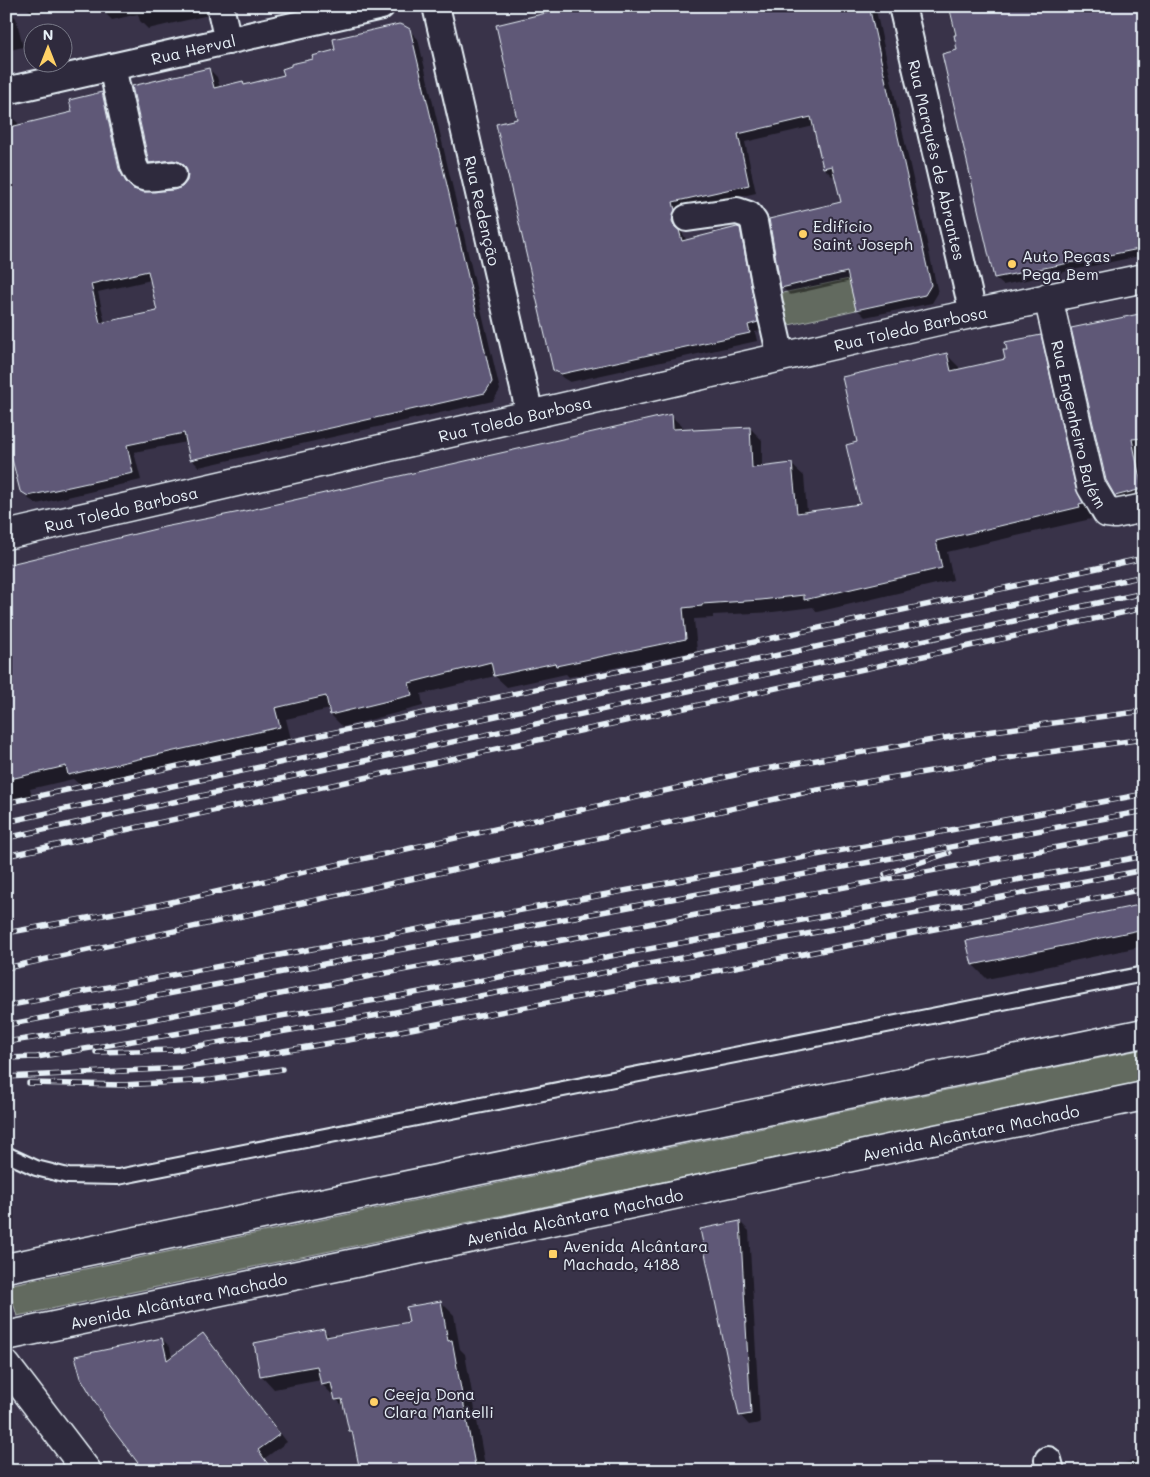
<svg xmlns="http://www.w3.org/2000/svg" width="1150" height="1477" font-family="Mali,sans-serif">
  <rect width="100%" height="100%" fill="#393349"/>
  <filter id="ink" filterUnits="userSpaceOnUse"><feTurbulence type="fractalNoise" baseFrequency=".02" numOctaves="2"/><feDisplacementMap in="SourceGraphic" scale="10" xChannelSelector="R" yChannelSelector="G"/><feConvolveMatrix kernelMatrix="1 2 1 2 8 2 1 2 1" color-interpolation-filters="sRGB"/></filter>
  <g filter="url(#ink)">
    <g fill="#626a5e" stroke="#a5aeab">
      <polygon points="849,279 856,310 780,327 773,295"/>
      <polygon points="1144,1049 1144,1082 17,1316 8,1285"/>
    </g>
    <g fill="#0007" fill-rule="evenodd">
      <polygon points="25,6 56,6 31,12"/>
      <polygon points="103,6 214,6 213,14 148,29 140,21 138,14 112,20 104,12"/>
      <polygon points="581,6 875,6 938,293 932,303 865,317 857,309 851,281 790,295 782,287 842,203 836,175 832,176 824,168 814,126 745,142 756,193 680,210 682,219 680,229 687,241 739,229 747,237 765,330 755,332 757,341 570,382 563,378 555,370 518,120"/>
      <polygon points="934,6 1144,6 1144,255 1003,285 995,278 959,51 949,10 940,12"/>
      <polygon points="6,8 16,18 23,47 6,51"/>
      <path d="M409,30l9,9 82,351 -7,11 -294,66 -8,-8 -4,-17 -53,10 7,28 -104,24 -8,-5 -8,-9 -15,-61v-314h4l8,8 1,3 54,-13 29,-19 8,8 17,76 6,12 9,3 33,-2 7,-3 6,-6 1,-8 -1,-5 -7,-1 -23,2 -8,-8 59,-93 8,8 3,11 23,-6 3,4 40,-10zM151,280l7,32 -53,11 -7,-31z"/>
      <polygon points="1144,314 1144,496 1122,501 1116,495"/>
      <polygon points="1040,336 1052,348 1094,515 1090,516 1091,519 947,552 953,580 817,612 813,607 773,612 713,615 713,618 694,619 697,651 569,677 566,674 507,687 495,676 421,694 423,706 343,727 331,715 330,709 286,719 291,739 81,786 73,779 30,789 32,797 6,802 6,566 671,416 683,427 683,430 693,431 750,428 762,440 762,468 792,465 804,476 807,512 862,505 859,443 947,355 959,367 959,370 1006,360"/>
      <polygon points="1144,905 1144,946 987,979 973,965 968,942"/>
      <polygon points="740,1222 749,1231 760,1423 749,1425 740,1415"/>
      <polygon points="441,1302 454,1315 460,1349 465,1354 486,1471 362,1471 354,1434 350,1431 345,1408 322,1384 321,1380 274,1389 262,1376 256,1344 324,1331 331,1337 411,1323"/>
      <polygon points="203,1335 211,1343 287,1442 265,1458 274,1471 145,1471 162,1339 170,1347 172,1358"/>
      <polygon points="1144,1459 1144,1471 1115,1471 1114,1465"/>
    </g>
    <g fill="#5f5977" stroke="#e8f1f8" fill-rule="evenodd">
      <polygon points="575,6 869,6 931,285 925,295 856,310 847,272 781,288 769,219 841,202 832,166 823,168 811,117 738,134 749,185 673,202 675,210 672,221 675,227 679,230 682,241 737,227 740,228 758,322 748,325 750,333 561,374 553,370 496,124 517,119 496,25"/>
      <polygon points="949,6 1144,6 1144,248 994,278 942,54 957,50 954,35 956,35"/>
      <path d="M399,24l4,1 7,4 41,173 41,180 -7,11 -295,67 -6,-27 -57,12 6,28 -105,23 -8,-5 -14,-56v-307l66,-16 -3,-12 33,-8 17,77 7,13 7,7 10,3 31,-2 8,-3 5,-6 1,-6 -2,-8 -6,-5 -7,-2 -24,3 -17,-77 77,-18 5,20 29,-7 1,4 40,-10 -2,-6 9,-3v-2l22,-5 -1,-3 23,-6 -2,-11zM148,271l9,40 -57,12 -9,-39z"/>
      <polygon points="1144,313 1144,438 1132,439 1142,489 1115,496 1106,480 1071,328"/>
      <polygon points="1041,335 1076,489 1083,503 1079,504 1080,507 936,541 942,568 804,600 804,595 761,600 702,604 702,606 683,608 686,639 556,666 555,663 494,676 491,662 409,683 412,695 330,715 326,696 275,708 280,727 68,775 66,766 6,780 6,565 164,527 250,510 672,414 673,429 692,428 693,430 750,427 752,468 792,463 797,513 860,504 846,445 857,442 842,377 947,353 951,371 1005,359 1003,350 1007,350 1005,342"/>
      <polygon points="1144,904 1144,929 972,965 966,941"/>
      <polygon points="740,1221 751,1414 739,1416 700,1229"/>
      <polygon points="441,1301 448,1341 452,1340 476,1471 360,1471 352,1431 349,1431 342,1399 335,1400 331,1383 321,1385 317,1366 260,1376 254,1343 324,1329 326,1337 409,1322 406,1307"/>
      <polygon points="203,1333 280,1434 258,1450 273,1471 144,1471 107,1422 81,1378 75,1356 162,1338 167,1360"/>
    </g>
    <g fill="none" stroke-linecap="round" stroke-linejoin="round">
      <g stroke="#e8f1f8" stroke-width="18">
        <polyline id="service" points="6,1154 36,1168 68,1176 118,1177 1144,974"/>
      </g>
      <g stroke="#e8f1f8" stroke-width="30">
        <g id="minor">
          <polyline points="220,6 228,41"/>
          <path id="s1" d="M436,6l94,409"/>
          <path id="s2" d="M902,6l71,307"/>
          <path d="M112,67l22,99c2,3 3,8 7,10 8,4 24,-1 32,-1"/>
          <path id="s3" d="M6,91l375,-85"/>
          <polyline points="687,218 737,211 749,215 754,222 769,304 781,357"/>
          <polyline points="1048,1460 1051,1471"/>
        </g>
      </g>
      <g stroke="#e8f1f8" stroke-width="31">
        <g id="tertiary">
          <path id="s4" d="M1048,297l43,189 16,27 8,1 29,-6"/>
          <path id="s5" d="M6,535l932,-214 206,-43"/>
        </g>
      </g>
      <g stroke="#e8f1f8" stroke-width="31">
        <polyline id="secondary" points="6,1365 87,1471"/>
      </g>
      <g stroke="#e8f1f8" stroke-width="31">
        <g id="trunk">
          <polyline points="6,1268 1144,1033"/>
          <path id="s6" d="M6,1336l373,-78 552,-118 213,-44"/>
        </g>
      </g>
      <use href="#service" stroke="#2f2a3d" stroke-width="14"/>
      <use href="#minor" stroke="#2f2a3d" stroke-width="26"/>
      <use href="#tertiary" stroke="#2f2a3d" stroke-width="28"/>
      <use href="#secondary" stroke="#2f2a3d" stroke-width="28"/>
      <use href="#trunk" stroke="#2f2a3d" stroke-width="28"/>
      <g stroke="#e8f1f8" stroke-width="5.5">
        <g id="rail">
          <polyline points="6,803 1144,558"/>
          <polyline points="6,822 1144,576"/>
          <polyline points="6,838 1144,593"/>
          <polyline points="6,856 1144,608"/>
          <polyline points="885,874 949,853"/>
          <polyline points="6,933 158,905 753,771 956,736 1144,711"/>
          <polyline points="6,968 812,791 1020,756 1144,739"/>
          <polyline points="6,1006 1144,794"/>
          <polyline points="6,1025 371,955 1144,811"/>
          <polyline points="6,1042 144,1021 376,975 1144,831"/>
          <polyline points="96,1052 175,1050 385,1014 1144,870"/>
          <polyline points="6,1058 37,1057 382,999 1144,856"/>
          <polyline points="6,1077 182,1068 390,1033 1144,889"/>
          <polyline points="29,1083 122,1085 212,1080 282,1069"/>
        </g>
      </g>
      <use href="#rail" stroke="#2f2a3d" stroke-width="4" stroke-dasharray="11" stroke-linecap="butt"/>
    </g>
  </g>
  <g fill="#ffd166" stroke="#2f2a3d" stroke-width="2">
    <circle cx="803" cy="234" r="5"/>
    <circle cx="1012" cy="264" r="5"/>
    <rect x="548" y="1249" width="10" height="10" rx="2.5"/>
    <circle cx="374" cy="1402" r="5"/>
  </g>
  <g text-anchor="middle" dominant-baseline="central" stroke-width="4" stroke-linejoin="round" paint-order="stroke">
    <g font-size="16" fill="#e8f1f8" stroke="#2f2a3d">
      <text stroke="none"><textPath href="#s3" startOffset="192">Rua Herval</textPath></text>
      <text stroke="none"><textPath href="#s2" startOffset="158">Rua Marquês de Abrantes</textPath></text>
      <text stroke="none"><textPath href="#s1" startOffset="210">Rua Redenção</textPath></text>
      <text stroke="none"><textPath href="#s5" startOffset="928">Rua Toledo Barbosa</textPath></text>
      <text stroke="none"><textPath href="#s5" startOffset="522">Rua Toledo Barbosa</textPath></text>
      <text stroke="none"><textPath href="#s4" startOffset="131">Rua Engenheiro Balém</textPath></text>
      <text stroke="none"><textPath href="#s5" startOffset="118">Rua Toledo Barbosa</textPath></text>
      <text stroke="none"><textPath href="#s6" startOffset="986">Avenida Alcântara Machado</textPath></text>
      <text stroke="none"><textPath href="#s6" startOffset="581">Avenida Alcântara Machado</textPath></text>
      <text stroke="none"><textPath href="#s6" startOffset="176">Avenida Alcântara Machado</textPath></text>
    </g>
    <g font-size="16" fill="#e8f1f8" stroke="#2f2a3d" text-anchor="start">
      <text x="813" y="225">Edifício<tspan x="813" dy="18">Saint Joseph</tspan></text>
      <text x="1022" y="255">Auto Peças<tspan x="1022" dy="18">Pega Bem</tspan></text>
      <text x="563" y="1245">Avenida Alcântara<tspan x="563" dy="18">Machado, 4188</tspan></text>
      <text x="384" y="1393">Ceeja Dona<tspan x="384" dy="18">Clara Mantelli</tspan></text>
    </g>
  </g>
  <rect width="1150" height="1477" fill="none" stroke="#2f2a3d" stroke-width="25"/>
  <rect x="12" y="12" width="1125" height="1452" fill="none" stroke="#e8f1f8" stroke-width="2" filter="url(#ink)"/>
  <g transform="translate(48 48)"><circle r="24" fill="#2f2a3d" stroke="#797a88"/>
  <path d="M0-4L9 19L0 12L-9 19Z" fill="#ffd166"/>
  <text y="-8" font-size="14" font-weight="bold" text-anchor="middle" fill="#e8f1f8">N</text>
  </g>
</svg>
